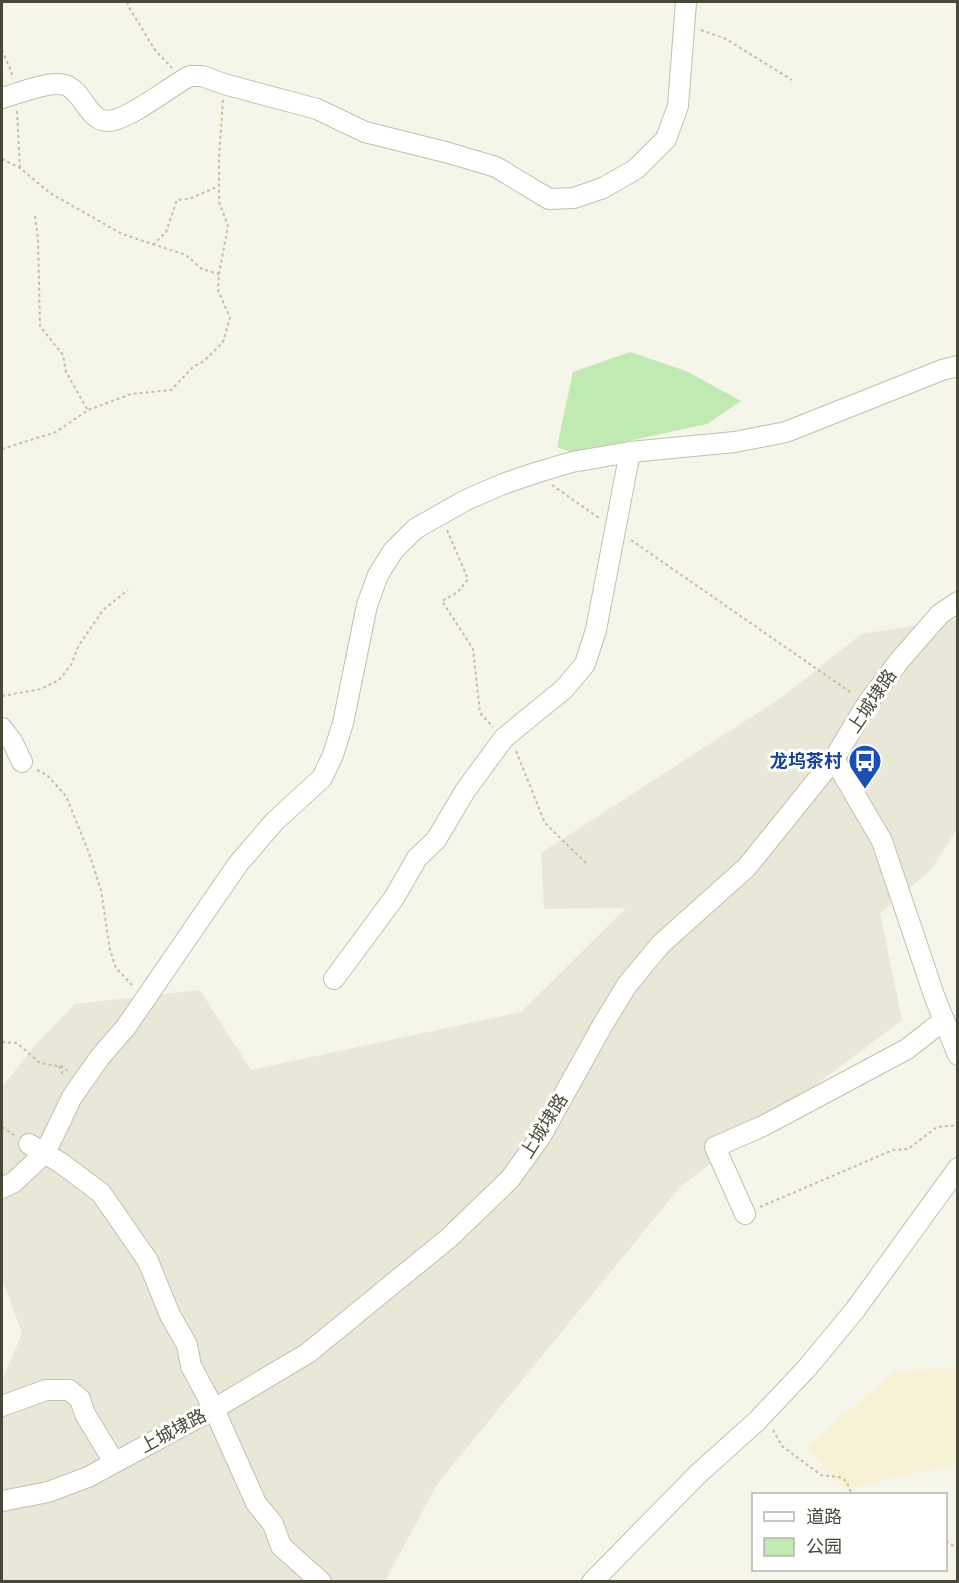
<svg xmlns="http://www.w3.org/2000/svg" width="959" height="1583" font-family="Arial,'Noto Sans SC',sans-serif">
  <rect width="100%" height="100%" fill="#f5f5ea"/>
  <polygon fill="#e9e8d8" points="957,619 957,829 930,871 880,913 902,1020 681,1186 438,1483 385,1581 2,1581 2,1381 22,1333 2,1279 2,1087 36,1044 75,1004 200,990 251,1070 521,1012 626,908 544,909 541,853 782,697 861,634"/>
  <polygon fill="#f7f2d5" points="957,1367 957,1464 844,1489 806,1447 895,1372"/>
  <polygon fill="#c1e9b2" points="630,352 686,371 741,401 707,424 573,453 557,447 573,372"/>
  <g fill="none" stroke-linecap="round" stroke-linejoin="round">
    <g stroke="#c1c0ac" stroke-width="22">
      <g id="minor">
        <path d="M2,98c15,-4 48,-18 63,-13 20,6 23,42 49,35 21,-5 55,-33 76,-44h12l22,8 93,25 48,23 84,21 47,14 53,32 25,-1 29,-10 33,-19 30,-30 12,-33 8,-104"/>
        <polyline points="2,728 12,741 22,762"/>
        <polyline points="834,759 882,841 935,998 958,1055"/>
        <polyline points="334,979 394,898 417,858 436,840 465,791 504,738 564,689 585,664 596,630 630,452"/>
        <polyline points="29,1144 61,1163 101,1193 148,1261 170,1315 187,1345 191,1366 214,1409 256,1503 273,1524 281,1546 321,1582"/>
        <polyline points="2,1188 14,1182 45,1153 72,1097 100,1057 126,1027 238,864 275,821 322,778 333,755 343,723 367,605 378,575 393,551 415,529 466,500 503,484 535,473 572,462 630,452 735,442 786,432 942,370 958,366"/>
        <polyline points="745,1214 715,1147 763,1126 907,1049 944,1020"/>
        <polyline points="2,1406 46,1390 69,1390 80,1399 85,1414 114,1462"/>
        <polyline points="2,1501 48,1492 88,1477 214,1409 308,1353 450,1237 510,1179 541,1136 602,1026 627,985 661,944 747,867 834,759 867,704 899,661 940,614 958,602"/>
        <polyline points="592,1582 698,1474 757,1421 807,1368 855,1310 958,1168"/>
      </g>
    </g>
    <g stroke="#c3c09d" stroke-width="2" stroke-dasharray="3 3" stroke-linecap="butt">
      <polyline points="127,2 130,9 155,50 172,68"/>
      <polyline points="701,30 726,39 792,80"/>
      <polyline points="2,50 11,71 13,78"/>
      <polyline points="17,111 20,168"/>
      <polyline points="2,159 20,168 50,193 122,234 186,255 202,269 219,274"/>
      <polyline points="35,216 38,239 40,326 63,355 66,372 87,409"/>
      <polyline points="153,245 166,232 177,200 189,199 219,186"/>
      <polyline points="2,449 56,432 88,410 131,394 171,390 193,367 204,361 223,342 230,318 218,290 219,274 228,226 219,202 219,157 223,100"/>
      <polyline points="552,485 599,518"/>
      <polyline points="447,530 468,579 458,592 442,601 473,649 480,713 493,727"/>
      <polyline points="631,540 853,694"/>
      <polyline points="2,696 41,689 59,680 71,665 79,645 103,610 128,590"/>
      <polyline points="516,751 545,823 588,865"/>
      <polyline points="37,770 47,775 66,796 89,853 101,890 110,950 116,968 133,986"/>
      <polyline points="2,1042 17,1043 40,1063 63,1067 68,1071"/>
      <polyline points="59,1066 64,1077"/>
      <polyline points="2,1127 14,1135"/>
      <polyline points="760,1207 893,1150 908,1149 937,1127 958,1125"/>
      <polyline points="773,1430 782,1446 821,1475 839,1477 846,1481 852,1494"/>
      <polyline points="946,1541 958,1549"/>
    </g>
    <use href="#minor" stroke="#fff" stroke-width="20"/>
  </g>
  <defs>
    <g id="bus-pin" transform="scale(1.725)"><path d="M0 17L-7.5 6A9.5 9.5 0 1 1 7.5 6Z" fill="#1a4fb4" stroke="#fff"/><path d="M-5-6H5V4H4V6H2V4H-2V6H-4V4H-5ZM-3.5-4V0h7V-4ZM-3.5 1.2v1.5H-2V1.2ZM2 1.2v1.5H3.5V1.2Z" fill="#fff"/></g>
  </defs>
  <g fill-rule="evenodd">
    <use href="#bus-pin" x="865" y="761"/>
  </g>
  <g text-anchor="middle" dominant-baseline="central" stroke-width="6" stroke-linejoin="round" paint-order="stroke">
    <g font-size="18" fill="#494737" stroke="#fff">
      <text transform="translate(872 701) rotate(-56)">上城埭路</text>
      <text transform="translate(544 1126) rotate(-58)">上城埭路</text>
      <text transform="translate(173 1431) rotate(-28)">上城埭路</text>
    </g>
    <g font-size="18" font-weight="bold" fill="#164399" stroke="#fff" text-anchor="end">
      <text x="842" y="761">龙坞茶村</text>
    </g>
  </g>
  <rect width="959" height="1583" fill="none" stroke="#494737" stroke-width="6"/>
  <rect x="752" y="1493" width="195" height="78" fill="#ffffff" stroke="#b6b5af" stroke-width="1.5"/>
  <rect x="764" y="1512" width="30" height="9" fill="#ffffff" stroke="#b6b5af" stroke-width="1.5"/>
  <text x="806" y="1523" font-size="18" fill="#494737">道路</text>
  <rect x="764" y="1538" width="30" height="18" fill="#c1e9b2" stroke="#b6b5af" stroke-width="1.5"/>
  <text x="806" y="1553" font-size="18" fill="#494737">公园</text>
</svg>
